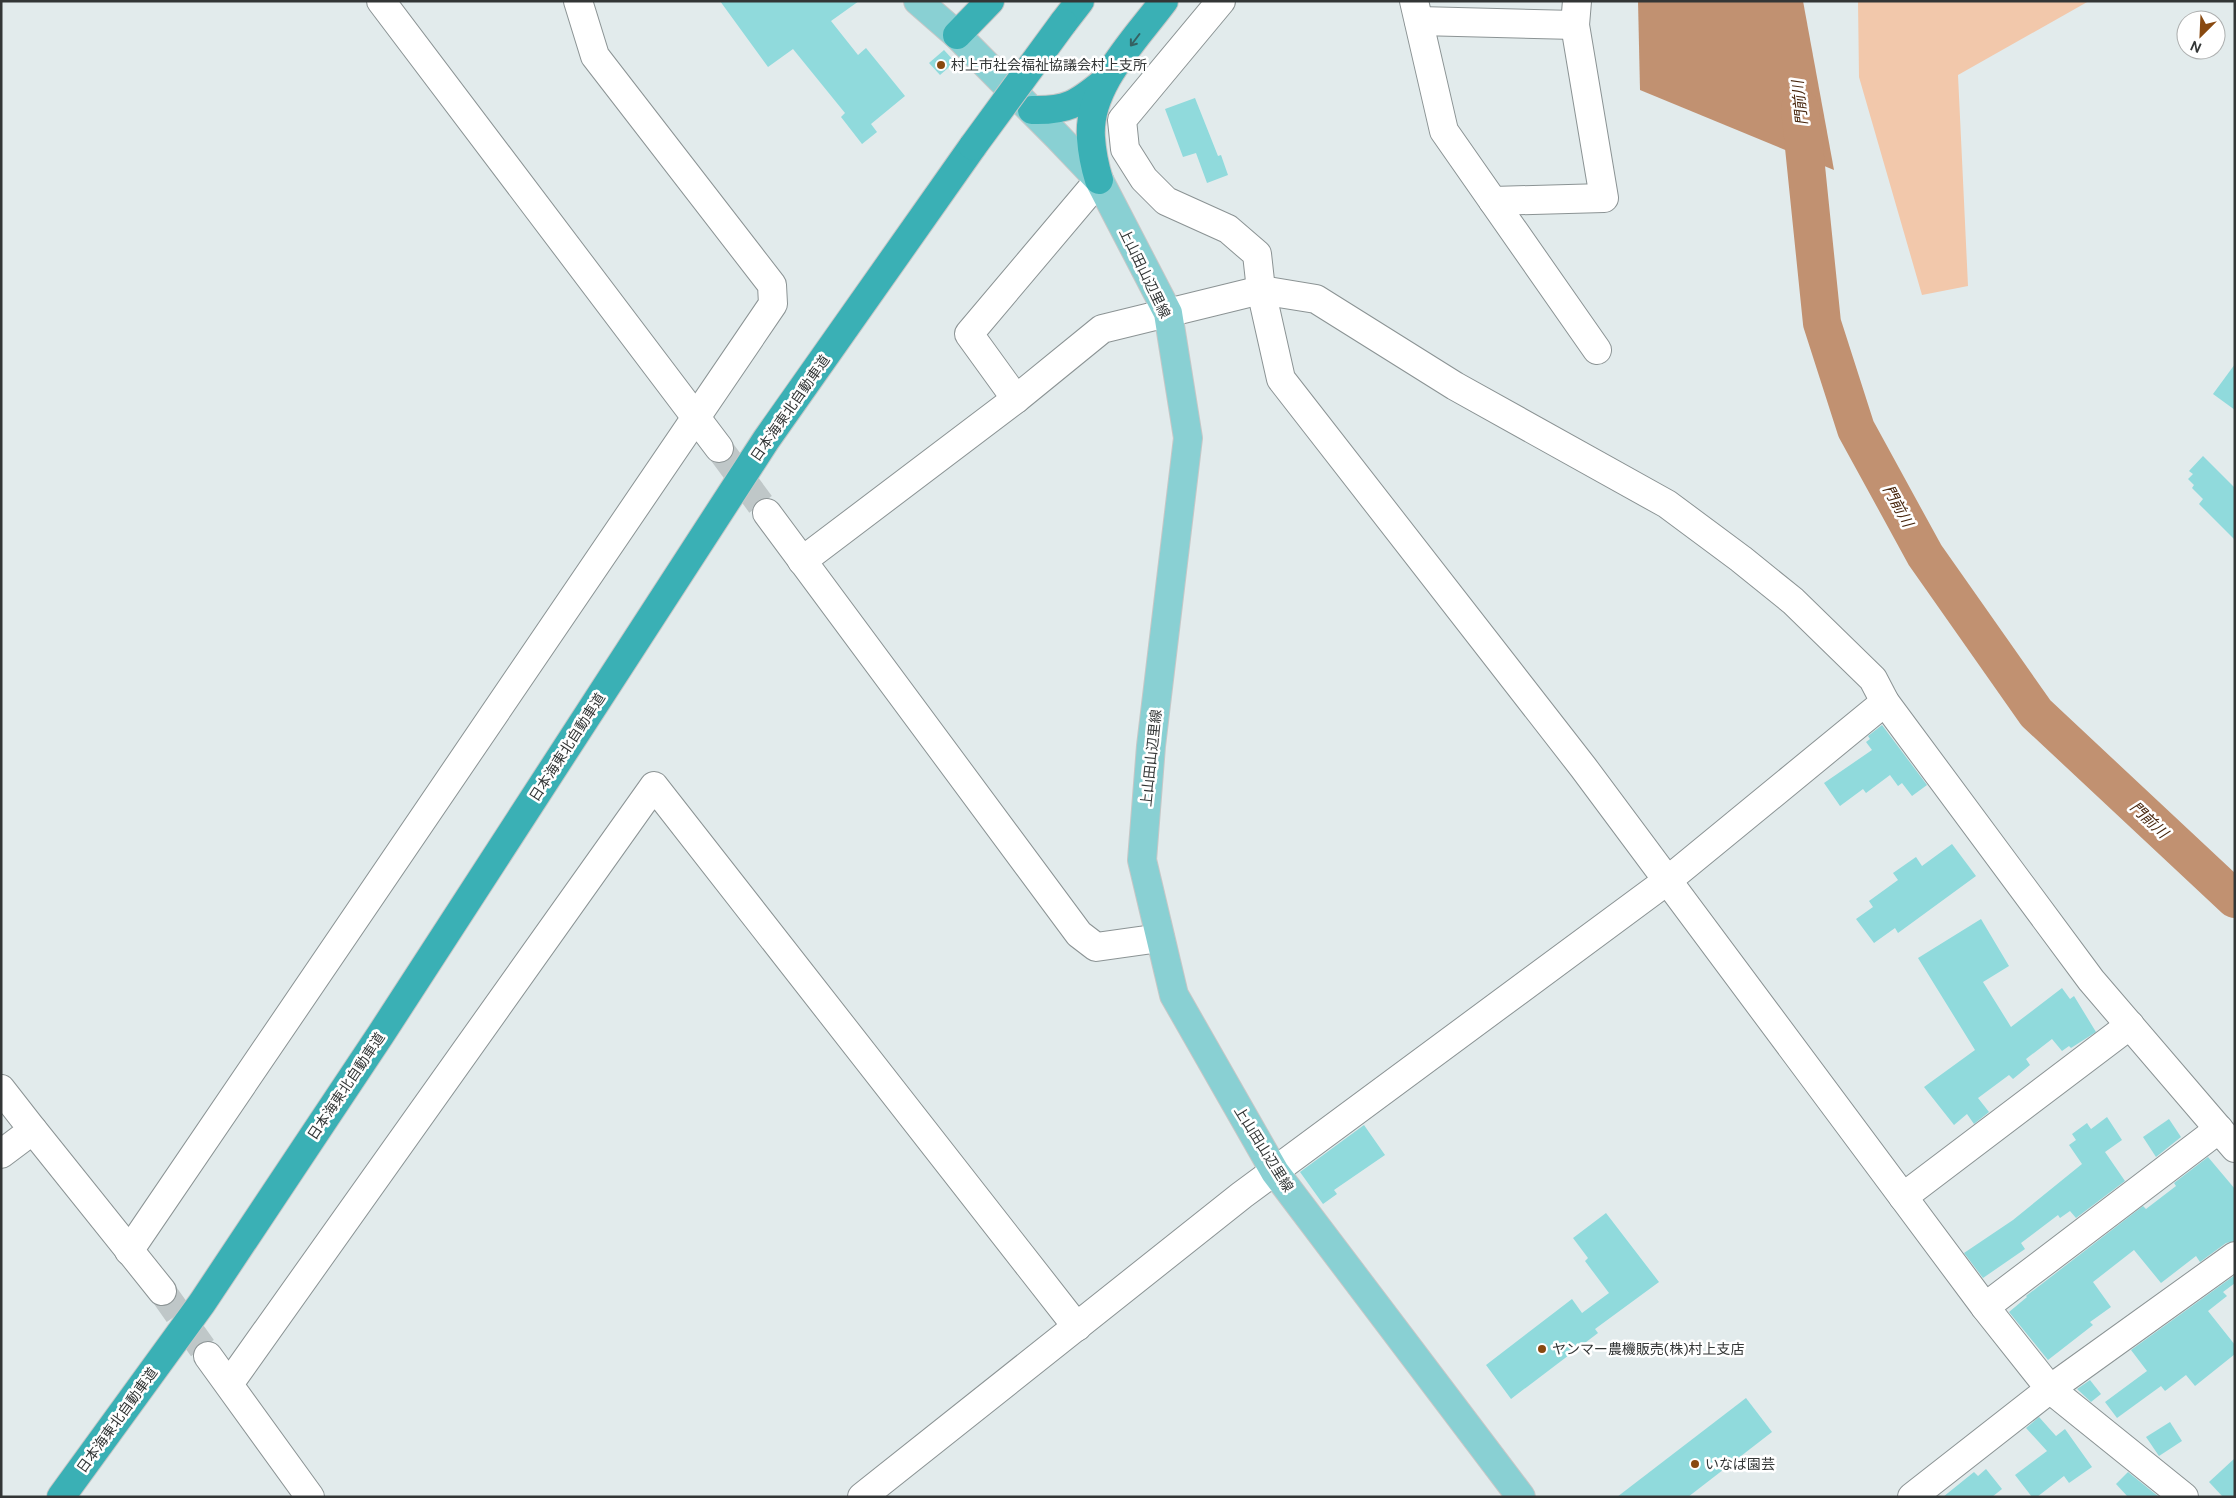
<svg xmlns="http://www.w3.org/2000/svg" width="2236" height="1498" font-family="'DM Sans','Noto Sans JP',sans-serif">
  <rect width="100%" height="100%" fill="#e2ebec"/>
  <polygon fill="#f2c8ab" points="1858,1 2089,1 1958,75 1968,286 1922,295 1859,77"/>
  <polygon fill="#c19171" points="1638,1 1803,1 1834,170 1640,90"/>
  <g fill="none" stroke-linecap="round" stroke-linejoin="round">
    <polyline stroke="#c19171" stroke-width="38" points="1800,108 1822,323 1856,429 1925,555 2036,713 2235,899"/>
  </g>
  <g fill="#90dadc">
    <polygon points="720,1 859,1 831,21 858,55 866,48 905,96 871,124 877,132 862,144 841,117 845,113 793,49 768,67"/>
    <polygon points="944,50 955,62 940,75 929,63"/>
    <polygon points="1195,98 1218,156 1221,155 1228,175 1207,183 1196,153 1183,157 1165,109"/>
    <polygon points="2235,364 2235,410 2213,394"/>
    <polygon points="2203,456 2235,488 2235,540 2199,504 2203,499 2192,488 2194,485 2188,479 2193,474 2189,471"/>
    <polygon points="1882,725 1927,785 1912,796 1902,783 1898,786 1890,775 1866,793 1863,789 1840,806 1824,783 1872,750 1866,742 1870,739 1868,736"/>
    <polygon points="1952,844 1976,876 1898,933 1895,928 1874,943 1856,919 1873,907 1869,901 1898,880 1893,873 1916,857 1922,866"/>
    <polygon points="1981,919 2009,966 1983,982 2011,1027 2062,988 2070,999 2074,996 2096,1032 2071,1048 2069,1046 2062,1051 2052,1039 2026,1059 2030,1065 2013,1079 2009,1075 1978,1098 1989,1112 1974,1124 1967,1114 1954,1125 1924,1087 1975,1050 1918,958"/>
    <polygon points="2107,1117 2122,1140 2105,1152 2125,1181 2076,1218 2070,1211 2060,1218 2058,1215 2021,1243 2025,1249 1983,1278 1964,1253 2013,1220 2082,1164 2069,1145 2076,1140 2072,1134 2087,1123 2091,1129"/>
    <polygon points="2169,1119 2181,1137 2156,1157 2143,1137"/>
    <polygon points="1364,1125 1385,1155 1334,1190 1337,1194 1323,1204 1300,1172"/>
    <polygon points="2208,1157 2235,1189 2235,1241 2226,1243 2200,1262 2196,1256 2161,1283 2134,1250 2093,1282 2111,1307 2090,1322 2093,1325 2048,1360 2009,1312 2027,1297 2026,1296 2143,1206 2146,1209 2176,1186 2174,1183"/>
    <polygon points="1606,1213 1659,1282 1595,1329 1598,1333 1511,1399 1486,1365 1572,1299 1582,1313 1609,1293 1585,1261 1588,1258 1573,1238"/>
    <polygon points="2235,1275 2235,1283 2223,1292 2227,1296 2208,1311 2235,1345 2235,1354 2195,1386 2186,1375 2165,1391 2161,1386 2117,1418 2105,1402 2147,1371 2131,1350"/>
    <polygon points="2090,1380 2101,1394 2091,1402 2077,1389"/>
    <polygon points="1746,1398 1772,1432 1688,1497 1617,1497"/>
    <polygon points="2039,1417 2056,1436 2065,1429 2092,1467 2069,1483 2064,1476 2037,1497 2032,1497 2015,1475 2047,1451 2026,1428"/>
    <polygon points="2170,1422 2182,1441 2159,1456 2146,1437"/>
    <polygon points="2235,1458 2235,1497 2223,1497 2209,1482"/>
    <polygon points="1986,1469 2002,1489 1992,1497 1943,1497 1974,1472 1978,1476"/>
    <polygon points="2128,1472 2159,1497 2128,1497 2116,1484"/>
  </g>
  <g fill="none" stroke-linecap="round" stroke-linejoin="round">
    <g stroke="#bfc7c8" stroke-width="28" stroke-dasharray="28 14" stroke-linecap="butt">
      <polyline points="719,448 767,513"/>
      <polyline points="162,1291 208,1356"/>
    </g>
    <g stroke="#8b9394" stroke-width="30">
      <g id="minor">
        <polyline points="381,1 719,448"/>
        <polyline points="1221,1 1122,120 1125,149 1144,179 1166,201 1228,229 1257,254 1261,290 1281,379 1583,767 1985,1307 2050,1389 2184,1497"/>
        <polyline points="1414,1 1444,131 1597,350"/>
        <polyline points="1419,21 1575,25"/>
        <polyline points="1493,201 1604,198 1575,25 1577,1"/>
        <polyline points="1016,399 969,334 1099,180"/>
        <polyline points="767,513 1079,934 1096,947 1160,938"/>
        <polyline points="802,561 1016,399 1102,329 1261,290 1316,299 1455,386 1667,504 1741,559 1793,601 1873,679 1885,702 2091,980 2235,1148"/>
        <polyline points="1,1089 33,1130 1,1154"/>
        <polyline points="33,1130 162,1291"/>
        <polyline points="1903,1197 2130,1025"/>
        <polyline points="129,1251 773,304 772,285 595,56 578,1"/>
        <polyline points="1985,1307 2219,1129"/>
        <polyline points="208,1356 310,1497"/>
        <polyline points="229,1384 654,786 1077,1327"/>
        <polyline points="862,1497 1242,1195 1668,880 1885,702"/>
        <polyline points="1912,1497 2050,1389 2235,1256"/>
      </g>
    </g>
    <g stroke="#c6c7c7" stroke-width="30">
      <polyline id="major" points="918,1 957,35 1058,137 1099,180 1168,313 1188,438 1151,746 1142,860 1174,995 1275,1172 1521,1497"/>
    </g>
    <g stroke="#c6c7c7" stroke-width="30">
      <g id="highway">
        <polyline points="1063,23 1080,1"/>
        <polyline points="957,35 990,1"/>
        <path d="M1032,110c35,1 45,-6 72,-28"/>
        <path d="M1099,180c-4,-13 -7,-27 -8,-42 -4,-51 44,-98 73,-137"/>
        <polyline points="61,1497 202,1303 381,1034 766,440 973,146"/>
      </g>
    </g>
    <use href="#minor" stroke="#fff" stroke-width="28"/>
    <use href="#major" stroke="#89d0d3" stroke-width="28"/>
    <use href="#highway" stroke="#3ab0b5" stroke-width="28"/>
    <g stroke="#c6c7c7" stroke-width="30" stroke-linecap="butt">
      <polyline id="highway-bridge" points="973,146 1063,23"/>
    </g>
    <use href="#highway-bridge" stroke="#3ab0b5" stroke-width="28"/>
  </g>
  <defs><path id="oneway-shaft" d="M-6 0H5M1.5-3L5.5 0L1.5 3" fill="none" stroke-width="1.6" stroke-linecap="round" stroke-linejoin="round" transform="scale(1.25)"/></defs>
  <use stroke="#356162" href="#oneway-shaft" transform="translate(1135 40) rotate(127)"/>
  <g fill="#884910" stroke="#fff" stroke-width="2">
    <circle cx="941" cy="65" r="5"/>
    <circle cx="1542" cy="1349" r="5"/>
    <circle cx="1695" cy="1464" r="5"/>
  </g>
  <g text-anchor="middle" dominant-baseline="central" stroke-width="5" stroke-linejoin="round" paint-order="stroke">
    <g font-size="14" fill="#333636" stroke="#fff" text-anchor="start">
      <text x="951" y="65">村上市社会福祉協議会村上支所</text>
      <text x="1552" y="1349">ヤンマー農機販売(株)村上支店</text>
      <text x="1705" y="1464">いなば園芸</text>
    </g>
    <g font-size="14" fill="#333636" stroke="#fff">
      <text transform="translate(1145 273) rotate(64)">上山田山辺里線</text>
      <text transform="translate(790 408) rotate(-55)">日本海東北自動車道</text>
      <text transform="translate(567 747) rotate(-57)">日本海東北自動車道</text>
      <text transform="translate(1151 758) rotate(-84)">上山田山辺里線</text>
      <text transform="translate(346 1086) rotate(-56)">日本海東北自動車道</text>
      <text transform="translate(1264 1149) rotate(58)">上山田山辺里線</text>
      <text transform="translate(117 1420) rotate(-54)">日本海東北自動車道</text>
    </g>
    <g font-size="15" font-style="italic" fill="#48270e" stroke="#fff">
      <text transform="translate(1800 103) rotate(-96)">門前川</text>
      <text transform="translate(1898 506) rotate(61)">門前川</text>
      <text transform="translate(2149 820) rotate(43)">門前川</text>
    </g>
  </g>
  <rect width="2236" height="1498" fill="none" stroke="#333636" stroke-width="5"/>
  <g transform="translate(2201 35) rotate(204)"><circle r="24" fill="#ffffff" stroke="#adafaf"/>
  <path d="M0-4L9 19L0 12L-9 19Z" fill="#884910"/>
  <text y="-8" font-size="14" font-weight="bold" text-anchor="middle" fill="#333636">N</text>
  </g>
</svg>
